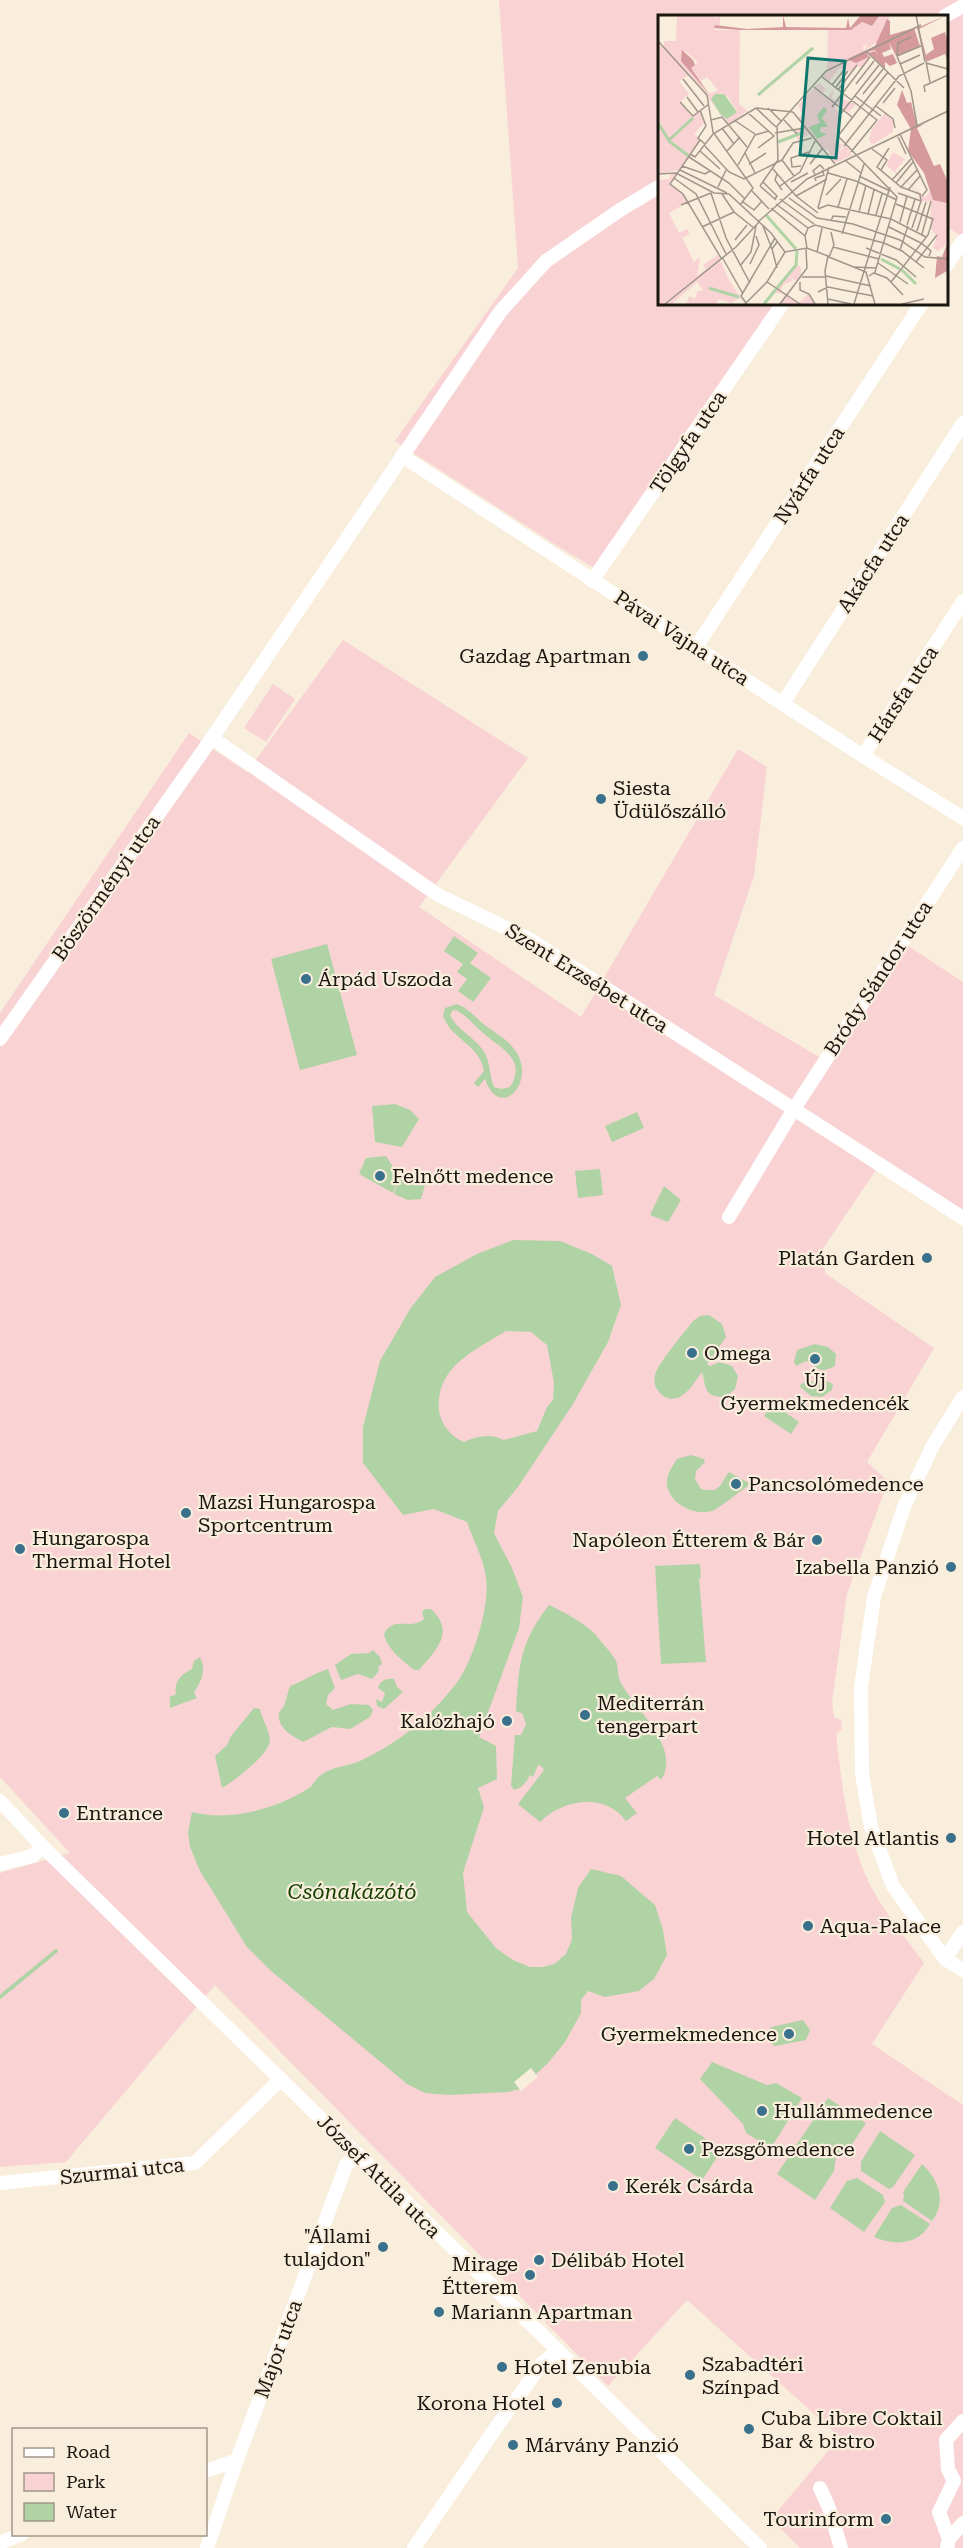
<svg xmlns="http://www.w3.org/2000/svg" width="963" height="2548" font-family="'Roboto Serif',serif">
  <rect width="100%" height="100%" fill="#f9eddc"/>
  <g fill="#f9d2d4">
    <polygon points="499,0 963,0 963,237 947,227 946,16 660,16 660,303 780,303 596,569 559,547 395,441 518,268"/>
    <path d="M343,640l185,118 -109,149 162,110 157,-268 29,18 -13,109 -40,119 112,66 79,-117 58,38v238l-83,-56 -60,89 6,21 108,74 -67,114 21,19 -41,113 -15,108 2,15 7,3 1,10 -6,4c6,51 11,103 33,149 14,28 37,55 55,80l-52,81 91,61v443h-163l-29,-29 69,-82 -153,-137 -79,86 -393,-401 -149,177 -66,5v-294l70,-20 -70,-76v-764l189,-280 58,39z"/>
    <polygon points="273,684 295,699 266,742 244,728"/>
  </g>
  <g fill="#b0d3a6" fill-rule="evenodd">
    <polygon points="454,936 478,953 470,963 491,978 473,1002 458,991 467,979 457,972 463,964 444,951"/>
    <polygon points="327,944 357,1055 300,1070 271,959"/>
    <path d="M457,1004c11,4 20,15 29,22 10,7 22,14 29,24 23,32 -16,72 -30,29l-7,8 -4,-4 10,-12c-4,-26 -33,-32 -41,-55l2,-8zM453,1010c12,2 20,15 29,22 17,16 46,26 28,55l-9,2 -7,-2c-5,-12 -3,-25 -11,-37 -10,-14 -26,-20 -33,-35z"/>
    <polygon points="395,1104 410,1110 419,1119 402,1147 375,1142 372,1106"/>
    <polygon points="637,1112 644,1128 612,1142 605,1126"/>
    <polygon points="386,1156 400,1178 426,1182 421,1199 408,1200 394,1194 399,1179 393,1193 359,1174 366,1158"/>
    <polygon points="600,1169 603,1195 578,1198 575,1171"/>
    <polygon points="664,1186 681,1200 668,1222 650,1215"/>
    <path d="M513,1240l47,1 32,13 20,12 9,39 -13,37 -35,62 -55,83 -20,24 -4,22 18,35 11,29 -4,31 -40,109 17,9 1,33 -19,9 6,19 -21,66 4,39 29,36 17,12 17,7h13l11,-3 12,-10 6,-15 -1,-21 7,-30 13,-19 30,7 34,29 8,25 4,25 -13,24 -15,12 -34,6 -17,-6 -7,9v13l-16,29 -17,21 -28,26 -12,3 -59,3 -24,-2 -18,-9 -136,-113 -24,-24 -47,-76 -10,-24 -2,-15 4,-20c37,10 85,-3 117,-24 5,-4 7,-10 12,-13 10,-8 27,-9 39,-14 10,-5 22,-11 32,-18 24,-15 45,-35 63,-58 18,-22 35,-79 31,-107 -2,-19 -13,-38 -19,-56l-33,-13 -31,6 -40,-52v-36l17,-66 30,-52 25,-32 42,-23zM506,1331l25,1 16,13 7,38 -1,17 -6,7 -10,24 -33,9c-13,-7 -27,-4 -40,2 -13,-5 -23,-18 -25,-31 -4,-44 35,-60 67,-80z"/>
    <path d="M709,1315l13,9 4,13 -19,27 3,2 10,-4 12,4 6,10 -3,13 -9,8c-22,1 -20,-10 -24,-25 -6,8 -13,20 -22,25 -14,7 -29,-8 -25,-22 3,-12 29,-42 38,-54l7,-5z"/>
    <path d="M815,1344l13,3 8,7 -1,12c-17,9 -16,1 -29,-5l-10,5 -2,-4 3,-12z"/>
    <polygon points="824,1380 833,1384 832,1390 822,1397 811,1396 799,1386 803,1383"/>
    <polygon points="772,1403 799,1422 791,1434 764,1416"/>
    <path d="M691,1455l13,4 1,3 -9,9 -1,8 6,10c20,5 19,-5 28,-17l20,11 -2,4c-9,5 -28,22 -35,24 -18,5 -42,-7 -45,-26 -1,-10 5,-18 10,-26z"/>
    <polygon points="700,1564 701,1578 699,1578 706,1662 661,1664 655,1566"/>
    <path d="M549,1605c16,8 35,17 47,30 5,7 16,18 20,26 3,7 1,15 5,22 14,26 61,65 40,97l-4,-4 -32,22 12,15 -11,8c-20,-29 -64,-22 -86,1l-22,-18 26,-34 -3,-4 -3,-1 -5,12 -3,-2c-4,8 -7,12 -16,15l-3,-5 4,-50h6l5,-11 -4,-11 -6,-1c3,-47 3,-68 33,-107z"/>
    <path d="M425,1609h6c25,23 5,41 -12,61h-5c-12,-10 -27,-21 -30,-36 10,-19 26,-3 40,-15l-2,-7z"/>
    <polygon points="373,1650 380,1657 382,1664 378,1667 379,1671 372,1679 358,1674 341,1680 335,1665 351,1654 369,1653"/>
    <path d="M200,1657c7,15 1,24 -6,36l3,5 -27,10v-11l6,-3c-2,-14 6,-20 16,-25l2,-8z"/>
    <path d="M328,1669l7,19 -7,7 -2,9 7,6 18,-6 18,1 4,5 -3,7 -20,12 -18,-2 -29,15c-11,-6 -27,-15 -24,-30l5,-6 6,-20c14,-5 24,-13 38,-17z"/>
    <path d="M394,1679l3,8 6,5 -19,17 -7,-3 -1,-7 6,3 3,-9 -7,-5c2,-7 8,-10 16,-9z"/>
    <path d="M254,1708l6,1c2,10 9,20 10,31 0,14 -36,41 -48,48l-7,-32 12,-11 4,-9z"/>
    <path d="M803,2020l7,10 -4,10 -31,6c-7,-4 -10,-12 -4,-19z"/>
    <polygon points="712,2062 767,2085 776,2083 802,2098 771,2148 746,2133 743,2124 700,2079"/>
    <polygon points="828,2098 866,2123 847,2152 836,2157 834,2171 815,2200 777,2174"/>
    <polygon points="675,2118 722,2150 702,2180 655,2148"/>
    <polygon points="880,2131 915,2155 893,2187 889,2189 861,2171 861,2162"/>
    <path d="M922,2164c17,16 25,38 10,57l-29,-20 1,-6 -1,-3z"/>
    <polygon points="857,2178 883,2195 885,2202 864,2232 830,2208 847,2181"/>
    <path d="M901,2205l29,19c-12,21 -35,22 -56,13l18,-29z"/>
  </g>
  <polygon fill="#f9eddc" points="531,2068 538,2077 521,2091 514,2082"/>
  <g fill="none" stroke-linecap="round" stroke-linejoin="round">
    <polyline stroke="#b0d3a6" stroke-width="4" points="0,1997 56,1951"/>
    <g stroke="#fff" stroke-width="14">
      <polyline points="945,16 963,6"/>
      <polyline points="946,266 963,241"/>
      <polyline points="402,456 863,756 963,818"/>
      <polyline points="592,581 783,303"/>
      <polyline points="696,647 922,303"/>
      <polyline points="783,703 963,423"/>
      <polyline points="212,738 438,895 529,939 963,1218"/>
      <polyline points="863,756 963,601"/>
      <polyline points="0,1039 212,738 500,312 546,261 620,210 660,186"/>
      <polyline points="729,1217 794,1109 963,848"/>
      <polyline points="963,1397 932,1447 904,1507 874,1597 861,1687 862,1774 871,1827 893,1886 945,1959 963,1970"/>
      <polyline points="0,1801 43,1847 760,2548"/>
      <polyline points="0,1864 32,1856 43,1847"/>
      <polyline points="945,1959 963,1932"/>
      <polyline points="0,2183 195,2163 281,2079"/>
      <polyline points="206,2471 237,2460"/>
      <polyline points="820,2488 829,2508 841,2548"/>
      <polyline points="949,2539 939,2512 954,2481 948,2469 946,2440 963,2421"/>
      <polyline points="0,2543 22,2534"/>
      <polyline points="207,2548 237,2460 346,2165 358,2154"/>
      <polyline points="414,2548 497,2426 543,2362 557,2351"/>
      <polyline points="947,2548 949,2539 963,2523"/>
    </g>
  </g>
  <g fill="#39708b" stroke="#f9eddc" stroke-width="2">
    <circle cx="643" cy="656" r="6"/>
    <circle cx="601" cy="799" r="6"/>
    <circle cx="306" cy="979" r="6"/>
    <circle cx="380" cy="1176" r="6"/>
    <circle cx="927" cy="1258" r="6"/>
    <circle cx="692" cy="1353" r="6"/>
    <circle cx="815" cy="1359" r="6"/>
    <circle cx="736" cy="1484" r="6"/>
    <circle cx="186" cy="1513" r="6"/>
    <circle cx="817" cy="1540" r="6"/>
    <circle cx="20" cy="1549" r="6"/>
    <circle cx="951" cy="1567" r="6"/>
    <circle cx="585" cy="1715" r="6"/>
    <circle cx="507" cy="1721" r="6"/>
    <circle cx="64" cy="1813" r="6"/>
    <circle cx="951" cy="1838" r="6"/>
    <circle cx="808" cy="1926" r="6"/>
    <circle cx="789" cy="2034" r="6"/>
    <circle cx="762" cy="2111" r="6"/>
    <circle cx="689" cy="2149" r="6"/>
    <circle cx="613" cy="2186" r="6"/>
    <circle cx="383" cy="2247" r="6"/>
    <circle cx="539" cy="2260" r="6"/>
    <circle cx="530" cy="2275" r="6"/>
    <circle cx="439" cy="2312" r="6"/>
    <circle cx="502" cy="2367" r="6"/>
    <circle cx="690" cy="2375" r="6"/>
    <circle cx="557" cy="2403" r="6"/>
    <circle cx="749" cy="2429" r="6"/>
    <circle cx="513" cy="2445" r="6"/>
    <circle cx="886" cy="2519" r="6"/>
  </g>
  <g text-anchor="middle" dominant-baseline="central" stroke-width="4.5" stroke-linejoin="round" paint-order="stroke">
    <g font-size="20" fill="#1a1610" stroke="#f9eddc">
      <text transform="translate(688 442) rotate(-56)">Tölgyfa utca</text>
      <text transform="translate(809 475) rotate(-57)">Nyárfa utca</text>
      <text transform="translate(873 563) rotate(-57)">Akácfa utca</text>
      <text transform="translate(682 638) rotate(33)">Pávai Vajna utca</text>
      <text transform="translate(903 694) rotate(-57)">Hársfa utca</text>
      <text transform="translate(106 888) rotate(-55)">Böszörményi utca</text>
      <text transform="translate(587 978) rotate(32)">Szent Erzsébet utca</text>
      <text transform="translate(878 978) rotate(-57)">Bródy Sándor utca</text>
      <text transform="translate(122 2171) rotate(-6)">Szurmai utca</text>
      <text transform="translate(379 2176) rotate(45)">József Attila utca</text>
      <text transform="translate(278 2349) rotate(-70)">Major utca</text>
    </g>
    <g font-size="20" fill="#1a1610" stroke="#f9eddc" text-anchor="start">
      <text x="631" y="656" text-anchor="end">Gazdag Apartman</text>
      <text x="613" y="788">Siesta<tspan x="613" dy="23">Üdülőszálló</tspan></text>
      <text x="318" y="979">Árpád Uszoda</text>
      <text x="392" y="1176">Felnőtt medence</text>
      <text x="915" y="1258" text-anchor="end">Platán Garden</text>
      <text x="704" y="1353">Omega</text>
      <text x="815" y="1380" text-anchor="middle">Új<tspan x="815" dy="23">Gyermekmedencék</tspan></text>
      <text x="748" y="1484">Pancsolómedence</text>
      <text x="198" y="1502">Mazsi Hungarospa<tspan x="198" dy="23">Sportcentrum</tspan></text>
      <text x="32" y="1538">Hungarospa<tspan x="32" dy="23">Thermal Hotel</tspan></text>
      <text x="805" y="1540" text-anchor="end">Napóleon Étterem &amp; Bár</text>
      <text x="939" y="1567" text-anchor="end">Izabella Panzió</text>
      <text x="597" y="1703">Mediterrán<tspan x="597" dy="23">tengerpart</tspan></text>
      <text x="495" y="1721" text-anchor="end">Kalózhajó</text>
      <text x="76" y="1813">Entrance</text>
      <text x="939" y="1838" text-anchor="end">Hotel Atlantis</text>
      <text x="820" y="1926">Aqua-Palace</text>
      <text x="777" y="2034" text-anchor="end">Gyermekmedence</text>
      <text x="774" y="2111">Hullámmedence</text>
      <text x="701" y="2149">Pezsgőmedence</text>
      <text x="625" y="2186">Kerék Csárda</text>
      <text x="371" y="2236" text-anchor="end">"Állami<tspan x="371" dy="23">tulajdon"</tspan></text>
      <text x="551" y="2260">Délibáb Hotel</text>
      <text x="518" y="2264" text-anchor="end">Mirage<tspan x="518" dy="23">Étterem</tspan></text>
      <text x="451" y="2312">Mariann Apartman</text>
      <text x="702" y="2364">Szabadtéri<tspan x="702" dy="23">Színpad</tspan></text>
      <text x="514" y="2367">Hotel Zenubia</text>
      <text x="545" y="2403" text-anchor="end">Korona Hotel</text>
      <text x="761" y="2418">Cuba Libre Coktail<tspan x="761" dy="23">Bar &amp; bistro</tspan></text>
      <text x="525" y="2445">Márvány Panzió</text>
      <text x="874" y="2519" text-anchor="end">Tourinform</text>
    </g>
    <g font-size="21" font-style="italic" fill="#123f00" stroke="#f9eddc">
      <text x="352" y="1892">Csónakázótó</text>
    </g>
  </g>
  <g transform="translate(658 15)">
    <rect width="290" height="290" fill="#f9eddc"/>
    <path d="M13,0h42l2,3 5,-2v9l-6,1 1,4h25l-1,74 8,7 -18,13 -40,-49 -10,6 10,13 -8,7 11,15 8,-5 4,12 -10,11 6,5 -21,31 -21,4v-129l6,3v-7h12l1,-25zM27,36l13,11 -7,6 10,13 6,-4 11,13 -9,4 -28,-33zM63,78l7,4 9,14 -13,6 -4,-3 -9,-15zM222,0l11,1 -9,11v11l-17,12 2,-6 -4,2 1,5 -17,8 26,-9 6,3 -1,2 -3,-4 -14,17 -4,-3 -5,7 -12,-4 -11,14 -7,-6 5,-6 1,-40 25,-1 8,-7 11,4zM161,68l7,6 -5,5 6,4 7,-9 -2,9 4,3 3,-4 17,7 -7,8 -11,-7 -3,3 4,4 -4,27 8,6 -5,8 8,-8 6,10 -17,8 -8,-15 -4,3 -13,-17 -12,6 -4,-9 10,-3 -7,-10 6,-3 -5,-10zM227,98l8,8v11l-21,13 -3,-6 3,-10zM235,137l12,7 -10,12 30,26 6,-7 3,10 13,3v41l-9,7 -5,-3 4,-12 -7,-8 1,-26 -11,-1 -3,-10 -31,-26zM12,158h7l-8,12 13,7 6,10 -19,11 10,20 8,-4 3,5 -8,4 12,24 6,-5 -3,19 9,-7 -3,-4 15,-10 11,25 16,24 -5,-6 -9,5 -12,-4 -3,5h-30l3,-8 6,3 2,-7 6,-2 -6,-8 -25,22h-14v-124l12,-1zM138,250l5,2v9l-5,5 -6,-4 3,4 -9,3 -3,7 18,12 10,-10 6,11h-36l6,-9 -4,-2h-8l-10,11z" fill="#f9d2d4" fill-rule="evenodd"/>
    <path d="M125,0l3,12 60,1 2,-10 2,10 11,-13h19l-8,11 -10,-4 -11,8h-111l-26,-2 1,-3 32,4 36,-2zM289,0l-28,14 7,26 8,-6 -3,-11 14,-6 2,7v20l-2,-5 -19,8 -9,-34zM229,4l3,2v14l24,-7 6,18 -24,10 -7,-14 2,7 -9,4 2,4 9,-3 4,9 -7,3 -5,-4v7l-16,-16 6,-2 3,4 -3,-5 -9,2 3,5 -13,6 -9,-4 28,-13zM24,35l11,10 2,5 -4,3 18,26 -28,-33zM244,75l5,13 4,-1 6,24 7,-2 -7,4 17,38 6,-2 7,16v23l-14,-3 -9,-27 -16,-22 3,-22 -14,-24zM289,229v27l-12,7 2,-22 5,1z" fill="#d69a9d"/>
    <path d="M57,79h9l13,18 -10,7 -7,-5 -9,-15zM166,92l3,3 -5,8 6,9h-7l-1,5 7,2 -10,5 -8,-12 11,-4 -3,-8z" fill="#b0d3a6"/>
    <path fill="none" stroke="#b0d3a6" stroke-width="3" d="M100,80l55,-47M0,108l12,19 19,14M11,125l24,-22M120,127l26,-10M108,200l30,34M223,244l19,10M244,255l14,14M51,273l30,9M119,273l19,-23 1,-14M106,289l12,-15"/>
    <path fill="none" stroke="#a0978a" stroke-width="1.5" d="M258,0l9,47M0,26l49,54 6,37 40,56 -13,17M208,36l38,37M239,41l14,35 6,34M239,41l1,-13 13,-6M239,41l24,-10M268,47l4,20M268,48l22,6M242,49l20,-9M164,62l55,43 -26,32M25,64l21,27M198,69l18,-23M174,70l12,-15M156,72l38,30M178,72l12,-16M180,75l19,-25M267,77l-1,-6 24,-11M205,79l21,-26M197,81l26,20M29,82l11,15M22,87l13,14 16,-12M225,88l12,-15M218,91l17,13 2,9M174,92l38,-50M98,93l37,4M98,93l20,19M110,93l14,14M42,95l6,16 -8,12 7,6M89,97l27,24 -16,12M135,97l42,52M53,105l11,-3 25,30M76,105l21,14M126,105l13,14M64,113l12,16M117,118l29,-5M242,119l27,56 -5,6M180,121l59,61 -22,75 -6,4M180,121l1,-20 40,-51M180,121l50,-64M240,122l8,17M42,125l-30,44 13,10 38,64M46,130l25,27 15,7 38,-19M186,131l55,-70 25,-13M231,133l-12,19 24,20 19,7 1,7M214,134l15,11 -6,10M42,136l20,18M69,136l13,-14M87,138l10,20M32,139l5,3 18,-23 43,-26M31,142l40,26 16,16M120,145l-1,-34 49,-55 95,-46M124,145l11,-17 19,-5M124,145l12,16M188,146l15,12M91,149l17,-11M152,149l12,-15M80,150l17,-30 14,-4M24,151l23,8 5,-3M143,151l-9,1 -1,-9 18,-6M115,154l23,27 22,17M22,155l47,23M170,158l28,8 41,19M0,159l18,-1 38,20 15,1 42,39 14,19 22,-4 21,8 -3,15 3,33M119,159l-2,6 7,10M157,159l-2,-3 7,-6 4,4M201,161l31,15M16,163l22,16 30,60M234,165l19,-21M158,166l-1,-3 9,-3 -2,-5M105,167l14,14 -2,3M133,167l17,-9M238,168l17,-21M102,171l18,-26M102,171l16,14M122,171l20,-14 15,-31M60,172l8,-17M243,172l16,-17M250,175l12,-14M94,176l17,18M53,178l15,45 24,45M240,178l23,8M64,179l12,18 20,16M168,180l15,-16M138,181l31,-17M131,183l28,20 36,6 47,16 25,17 23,2M122,184l34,25M85,187l11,8 8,-9M118,189l32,24M23,190l30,-12M180,192l9,-28M113,193l34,28 2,12M160,193l11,-41M160,194l10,-4 63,14 35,18M201,197l7,-27M210,199l6,-24M218,200l6,-21M101,206l48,-42 141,-68M173,206l2,-5 13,1M242,207l7,-26M249,210l8,-26M105,211l9,23M44,212l32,-15M231,212l32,16 10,8 -2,5M254,213l9,-27M259,216l9,-29M173,217l3,13 -5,12 37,15 9,32M184,219l22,-70M264,219l9,-33M147,221l3,-8 7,-3 69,18 18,8 22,17M77,225l12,-15M119,227l-5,7 5,19M175,232l46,12M208,233l30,12 20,17M242,235l8,-24M159,237l5,-24M64,242l21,37M258,247l21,-27M220,248l30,21M92,249l9,-19 -3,-9M82,251l11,-14 5,-26M197,252l21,1M216,258l13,5 16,17M168,261l45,10M144,262h24M109,267l33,22M142,267v8l9,4 6,10M233,267l37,-47 5,-16 -37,-15M160,277l10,-5 45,9M170,284l23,5M88,288l-5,-7 34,-58M7,289l71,-57 23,-25M87,289l22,-22 18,-30M122,289l27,-36 -1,-19M196,289l36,-117M244,289l22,-5"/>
    <path fill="#0f766e" fill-opacity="0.15" stroke="#0f766e" stroke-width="3" d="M150,43l37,3 -9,97 -36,-3z"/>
    <rect width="290" height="290" fill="none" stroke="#1a1610" stroke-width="3"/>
  </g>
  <rect x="12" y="2428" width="195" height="108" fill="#f9eddc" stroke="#a0978a" stroke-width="1.5"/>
  <rect x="24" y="2448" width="30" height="9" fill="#ffffff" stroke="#a0978a" stroke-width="1.5"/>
  <text x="66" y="2458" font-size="18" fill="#1a1610">Road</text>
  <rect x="24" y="2473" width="30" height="18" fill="#f9d2d4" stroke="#a0978a" stroke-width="1.5"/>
  <text x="66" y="2488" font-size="18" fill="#1a1610">Park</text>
  <rect x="24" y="2503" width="30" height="18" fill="#b0d3a6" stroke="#a0978a" stroke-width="1.5"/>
  <text x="66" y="2518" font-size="18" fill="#1a1610">Water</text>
</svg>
